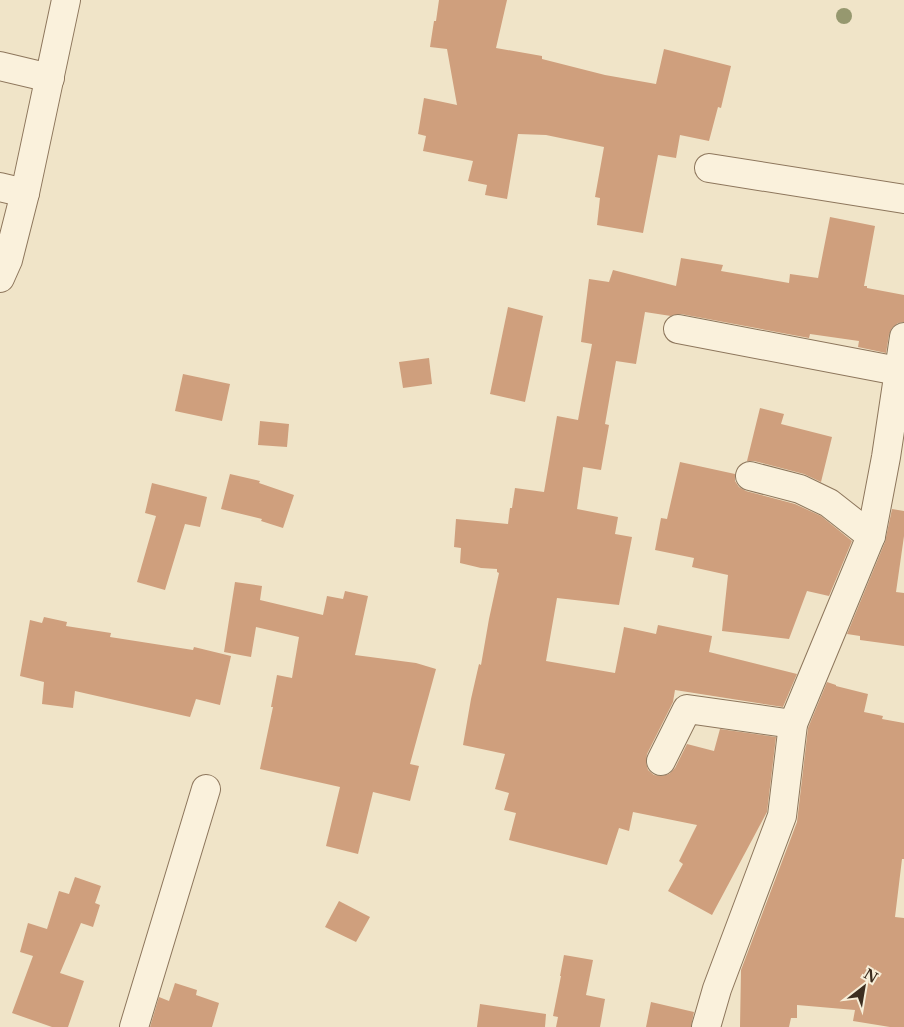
<svg xmlns="http://www.w3.org/2000/svg" width="904" height="1027" font-family="'Libre Baskerville',serif">
  <rect width="100%" height="100%" fill="#f0e4c8"/>
  <g fill="#cf9f7d">
    <polygon points="439,0 507,0 496,48 542,56 542,59 605,75 656,84 664,49 731,66 721,108 718,107 709,141 680,135 676,158 658,155 643,233 597,225 600,198 595,197 604,147 546,135 518,134 507,199 485,195 487,185 468,181 473,161 423,151 426,136 418,134 424,98 457,105 447,49 430,47 434,21 436,21"/>
    <polygon points="830,217 875,226 864,286 867,286 867,288 904,295 904,322 898,323 892,328 889,335 886,353 858,347 859,341 810,334 809,338 681,314 671,316 645,312 636,364 616,361 605,424 609,425 601,470 583,467 577,509 618,517 615,534 632,537 619,605 557,598 546,661 615,673 624,627 656,634 658,625 712,636 709,652 797,674 783,707 675,690 673,702 647,754 646,762 648,770 654,775 662,776 669,774 675,768 687,744 714,751 720,729 776,737 767,812 712,915 668,891 683,864 679,861 697,825 633,812 629,831 619,828 607,865 509,840 516,813 504,810 509,793 495,789 505,754 463,745 471,699 479,664 481,665 489,619 499,573 497,572 497,569 481,568 460,563 461,548 454,547 456,519 508,524 510,508 512,508 515,488 544,492 557,416 578,420 592,344 581,342 589,279 609,282 613,270 676,286 681,258 723,265 721,271 789,283 790,274 818,278"/>
    <polygon points="508,307 543,316 525,402 490,394"/>
    <polygon points="429,358 432,384 403,388 399,362"/>
    <polygon points="183,374 230,384 222,421 175,411"/>
    <polygon points="760,408 784,414 781,424 832,437 821,482 804,474 754,461 747,461"/>
    <polygon points="260,421 289,424 287,447 258,445"/>
    <polygon points="680,462 735,474 735,481 739,487 746,491 795,504 821,516 852,541 829,596 807,591 789,639 722,631 728,575 692,567 694,558 655,550 661,518 667,519"/>
    <polygon points="230,474 260,481 259,483 294,495 283,528 261,521 262,519 221,509"/>
    <polygon points="152,483 207,497 200,527 185,524 165,590 137,582 156,516 145,513"/>
    <polygon points="892,509 904,511 904,536 896,592 904,593 904,646 860,640 860,636 847,634 885,542"/>
    <polygon points="235,582 262,586 260,600 323,615 327,596 343,599 345,591 368,596 355,655 416,663 436,669 410,764 419,766 410,801 373,792 358,854 326,846 340,787 260,769 273,707 271,707 277,675 292,678 299,637 256,627 251,657 224,652"/>
    <polygon points="44,617 67,622 66,626 111,633 110,637 193,650 194,647 231,656 220,705 196,699 190,717 75,691 73,708 42,704 44,682 20,676 30,620 42,623"/>
    <polygon points="827,682 836,685 836,686 868,694 864,712 883,716 882,719 904,723 904,859 902,859 895,917 904,918 904,1027 890,1027 853,1021 855,1010 797,1005 797,1018 791,1018 789,1027 740,1027 741,970 797,822 808,728"/>
    <polygon points="75,877 101,886 95,903 100,905 93,927 81,923 60,973 84,981 68,1027 52,1027 12,1013 33,956 20,952 28,923 47,929 59,891 69,894"/>
    <polygon points="339,901 370,917 356,942 325,927"/>
    <polygon points="564,955 593,960 586,995 605,999 600,1027 556,1027 558,1017 553,1016 561,976 560,976"/>
    <polygon points="175,983 197,990 196,995 219,1003 212,1027 150,1027 159,997 169,1001"/>
    <polygon points="651,1002 694,1012 691,1027 646,1027"/>
    <polygon points="480,1004 546,1014 545,1027 477,1027"/>
  </g>
  <g fill="none" stroke-linecap="round" stroke-linejoin="round">
    <g stroke="#8d765c" stroke-width="30">
      <g id="minor">
        <polyline points="0,66 50,78"/>
        <polyline points="709,168 904,199"/>
        <polyline points="0,187 25,193"/>
        <polyline points="0,278 8,260 25,193 66,0"/>
        <polyline points="678,329 898,371"/>
        <polyline points="750,476 800,489 829,503 871,536"/>
        <polyline points="661,761 687,709 793,724"/>
        <polyline points="134,1027 206,789"/>
        <polyline points="706,1027 717,989 782,816 793,724 871,536 886,457 904,337"/>
      </g>
    </g>
    <use href="#minor" stroke="#faf1dc" stroke-width="28"/>
  </g>
  <circle fill="#96986f" cx="844" cy="16" r="8"/>
  <g transform="translate(864 987) rotate(31)" stroke="#f7eed8" stroke-width="4" paint-order="stroke">
  <path d="M0-4L9 19L0 12L-9 19Z" fill="#3d2e20"/>
  <text y="-8" font-size="14" font-weight="bold" text-anchor="middle" fill="#3d2e20">N</text>
  </g>
</svg>
